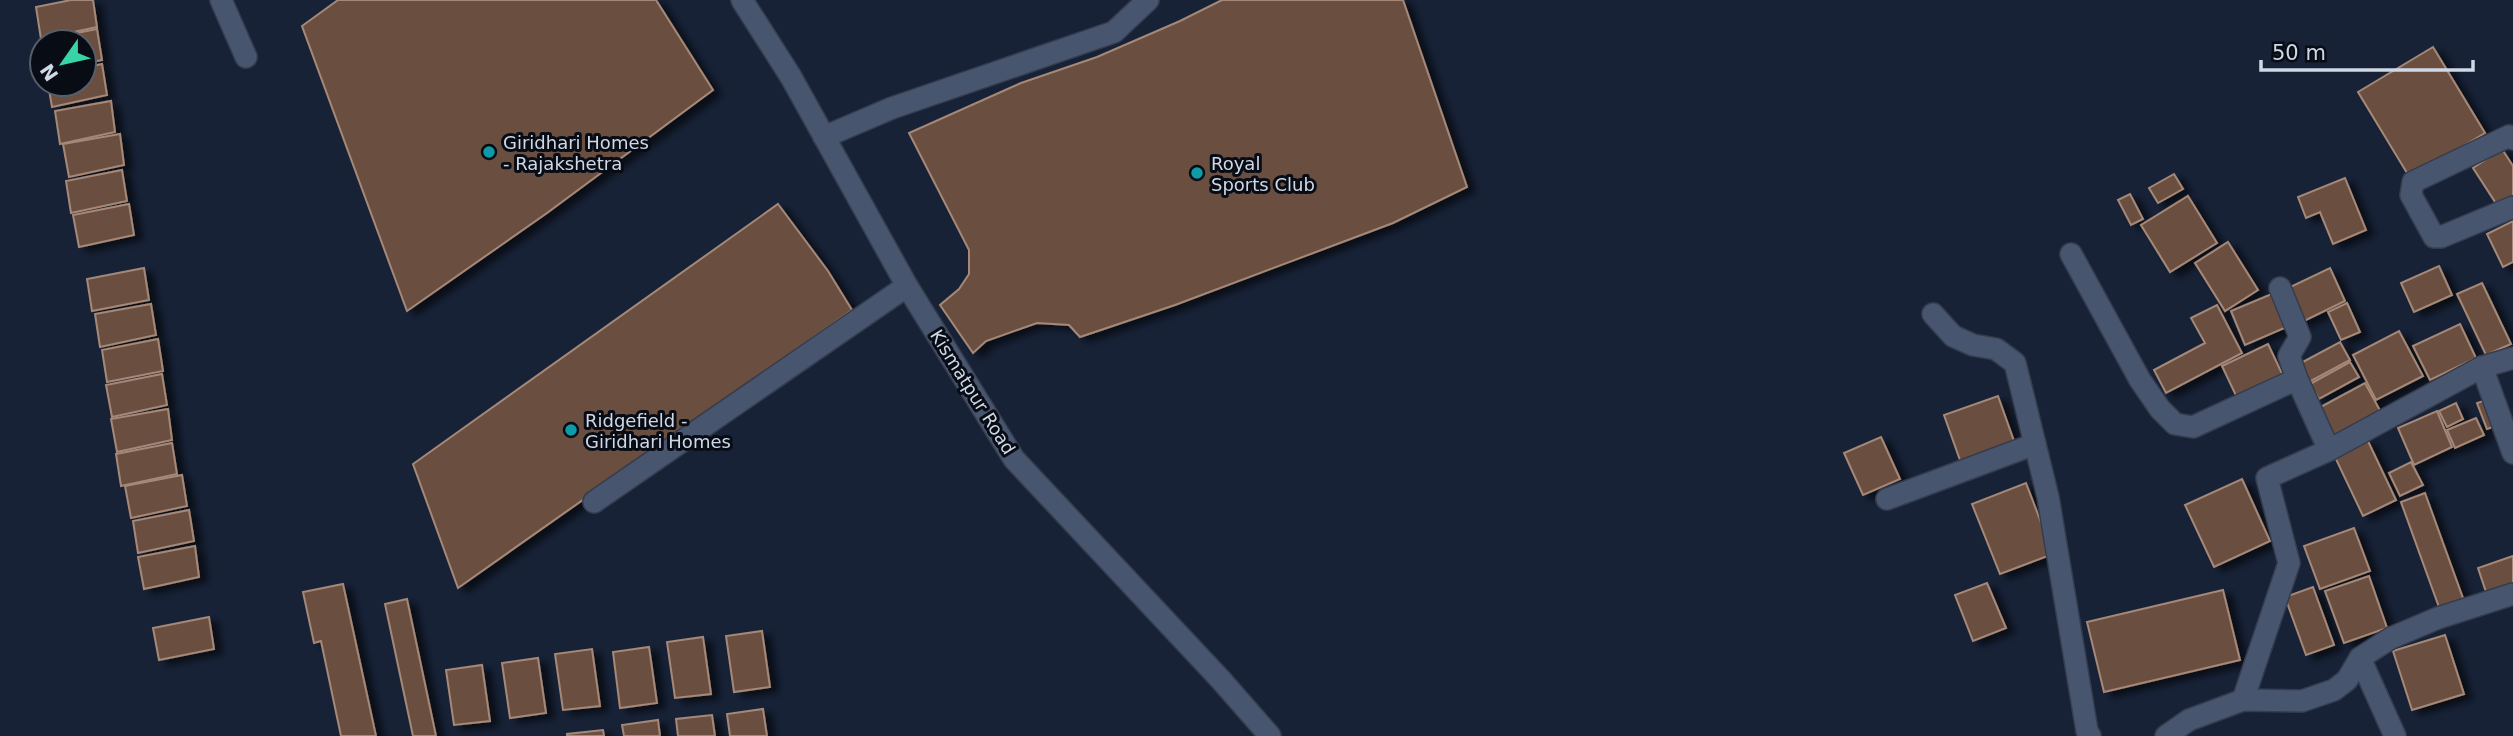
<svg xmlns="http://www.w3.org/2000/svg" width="2513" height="736" font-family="'DejaVu Sans',sans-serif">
  <defs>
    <filter id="shadow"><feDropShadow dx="8" dy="4.5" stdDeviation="3.5" flood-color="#0009"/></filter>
  </defs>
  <rect width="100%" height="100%" fill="#172237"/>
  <g fill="#6a4f40" stroke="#a58877" stroke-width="2" filter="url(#shadow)">
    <polygon points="71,0 93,0 97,27 41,39 36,7"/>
    <polygon points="338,0 656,0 713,90 547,213 407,311 302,26"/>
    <polygon points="1222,0 1403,0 1467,187 1393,223 1175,305 1080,337 1069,325 1037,323 986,341 973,353 940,305 959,289 969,274 969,250 909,133 1021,83 1097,57 1180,21"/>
    <polygon points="97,29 102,60 84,64 84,42 42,42 42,45 41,40"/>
    <polygon points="2433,47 2485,133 2410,178 2358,92"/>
    <polygon points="102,64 107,95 52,107 48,84 84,84 84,68"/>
    <polygon points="111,101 115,132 60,144 55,111"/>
    <polygon points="120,134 124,165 69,177 63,144"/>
    <polygon points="2502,149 2513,166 2513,199 2499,208 2473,168"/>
    <polygon points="122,170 127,201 71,213 66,181"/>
    <polygon points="2174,174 2183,189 2158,203 2149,188"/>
    <polygon points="2345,178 2366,230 2333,244 2320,212 2306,218 2298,197"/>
    <polygon points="2130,194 2143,219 2131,225 2118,200"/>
    <polygon points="2188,196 2217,243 2170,272 2141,225"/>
    <polygon points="129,204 134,235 79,247 73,215"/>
    <polygon points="778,204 828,271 852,310 458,588 413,464"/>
    <polygon points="2513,221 2513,262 2503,267 2487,234"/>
    <polygon points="2228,242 2258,290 2225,311 2195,263"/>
    <polygon points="2439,266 2452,295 2414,312 2401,283"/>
    <polygon points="144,268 149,300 92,311 87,279"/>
    <polygon points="2330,268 2345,301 2300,323 2284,290"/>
    <polygon points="2482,283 2511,344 2486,355 2457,294"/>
    <polygon points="2274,293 2289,326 2245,345 2231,311"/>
    <polygon points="2347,303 2360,332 2341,340 2328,312"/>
    <polygon points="151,304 156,335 100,347 95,314"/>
    <polygon points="2217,305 2242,353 2166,393 2154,370 2205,343 2191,318"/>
    <polygon points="2460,324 2476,358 2430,380 2413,346"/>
    <polygon points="2399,331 2423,376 2376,400 2353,355"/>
    <polygon points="158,339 163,371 107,382 102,350"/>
    <polygon points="2340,342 2350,360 2309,382 2299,364"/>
    <polygon points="2268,344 2285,380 2239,402 2222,366"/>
    <polygon points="2350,362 2359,377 2319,399 2310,384"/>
    <polygon points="162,374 167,405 112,417 106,385"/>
    <polygon points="2365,383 2383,416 2335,442 2317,409"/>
    <polygon points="1998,396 2015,444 1961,463 1944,415"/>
    <polygon points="2489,399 2499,425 2487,429 2477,403"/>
    <polygon points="2456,403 2463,419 2447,427 2439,411"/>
    <polygon points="168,409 172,440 117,452 111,419"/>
    <polygon points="2437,411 2452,447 2414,465 2398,428"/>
    <polygon points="2476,418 2484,435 2455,448 2447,430"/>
    <polygon points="1881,437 1900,479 1863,495 1844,453"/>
    <polygon points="2367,439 2396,500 2363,516 2334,455"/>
    <polygon points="172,443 177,474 121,486 116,454"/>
    <polygon points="2411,462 2423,485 2400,496 2389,473"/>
    <polygon points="182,475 187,506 131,518 125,486"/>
    <polygon points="2242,479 2270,541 2214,567 2185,505"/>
    <polygon points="2026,483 2053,554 2000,574 1972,504"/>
    <polygon points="2425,493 2464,601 2440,610 2401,502"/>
    <polygon points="189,510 194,541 138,553 133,521"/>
    <polygon points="2354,528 2370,571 2320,589 2304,546"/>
    <polygon points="195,546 199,577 144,589 138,557"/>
    <polygon points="2513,556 2513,586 2487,595 2478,568"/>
    <polygon points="2369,576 2387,628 2344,643 2325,591"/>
    <polygon points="1987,583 2006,628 1973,641 1955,595"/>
    <polygon points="343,584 376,736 341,736 321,641 314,643 303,592"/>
    <polygon points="2313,587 2334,645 2306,655 2285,597"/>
    <polygon points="2223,590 2240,660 2104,692 2087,622"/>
    <polygon points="407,599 436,736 413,736 385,604"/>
    <polygon points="209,617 214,649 159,660 153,628"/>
    <polygon points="762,631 770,687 734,692 726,636"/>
    <polygon points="2445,635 2464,694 2412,710 2393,651"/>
    <polygon points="703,637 711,694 675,698 667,642"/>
    <polygon points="649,647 657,703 620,708 613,652"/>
    <polygon points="592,649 600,706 563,710 555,654"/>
    <polygon points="538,658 546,713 510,718 502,663"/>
    <polygon points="482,665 490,721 454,725 446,670"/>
    <polygon points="763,709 767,736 730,736 727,714"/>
    <polygon points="712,715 715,736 678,736 676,719"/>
    <polygon points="658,720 660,736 624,736 622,725"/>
    <polygon points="603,730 604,736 567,736 567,734"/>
  </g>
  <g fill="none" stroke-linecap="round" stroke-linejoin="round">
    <g stroke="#353c4e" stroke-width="24">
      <g id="minor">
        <polyline points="221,0 246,57"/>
        <polyline points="742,0 791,77 907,286 1014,459 1221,680 1270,736"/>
        <polyline points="824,137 892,108 1114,32 1148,0"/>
        <polyline points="2513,139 2509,136 2413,182 2411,195 2434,237 2441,237 2513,207"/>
        <polyline points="2071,254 2140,380 2160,409 2175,424 2193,427 2297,379"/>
        <polyline points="2280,288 2300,337 2289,356 2297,379 2329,450"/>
        <polyline points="1933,314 1953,336 1973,345 1996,349 2015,363 2048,497 2087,731 2090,736"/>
        <polyline points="2482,367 2513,453"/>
        <polyline points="1887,499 2035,444"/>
        <polyline points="594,502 907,286"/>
        <polyline points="2360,658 2395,736"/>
        <polyline points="2243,700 2289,563 2267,478 2329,450 2482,367 2513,358"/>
        <polyline points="2166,736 2189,720 2243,700 2302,701 2334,690 2347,680 2360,658 2391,638 2438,618 2513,594"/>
      </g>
    </g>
    <use href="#minor" stroke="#48556e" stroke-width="21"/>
  </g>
  <g fill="#0f9aa8" stroke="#070c15" stroke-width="2.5">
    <circle cx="489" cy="152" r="7"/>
    <circle cx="1197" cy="173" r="7"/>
    <circle cx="571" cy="430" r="7"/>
  </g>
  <g text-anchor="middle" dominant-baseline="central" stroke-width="6" stroke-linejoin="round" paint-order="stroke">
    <g font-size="18" fill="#d0d8e6" stroke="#070c15" text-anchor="start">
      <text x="503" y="142">Giridhari Homes<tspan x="503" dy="21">- Rajakshetra</tspan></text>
      <text x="1211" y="163">Royal<tspan x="1211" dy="21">Sports Club</tspan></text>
      <text x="585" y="420">Ridgefield -<tspan x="585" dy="21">Giridhari Homes</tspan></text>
    </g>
    <g font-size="18" fill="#d0d8e6" stroke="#070c15">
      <text transform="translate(973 392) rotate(58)">Kismatpur Road</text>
    </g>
  </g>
  <g transform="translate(63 63) rotate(236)"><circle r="33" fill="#070c15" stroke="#575e69" stroke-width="2"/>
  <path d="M0-5L12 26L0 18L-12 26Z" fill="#39d4a5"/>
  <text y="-10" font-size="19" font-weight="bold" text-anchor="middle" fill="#d0d8e6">N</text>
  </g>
  <path d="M2261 60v10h212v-10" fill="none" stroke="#d0d8e6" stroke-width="3.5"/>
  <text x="2272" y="60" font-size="21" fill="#d0d8e6" stroke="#070c15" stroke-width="5" paint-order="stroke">50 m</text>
</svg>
